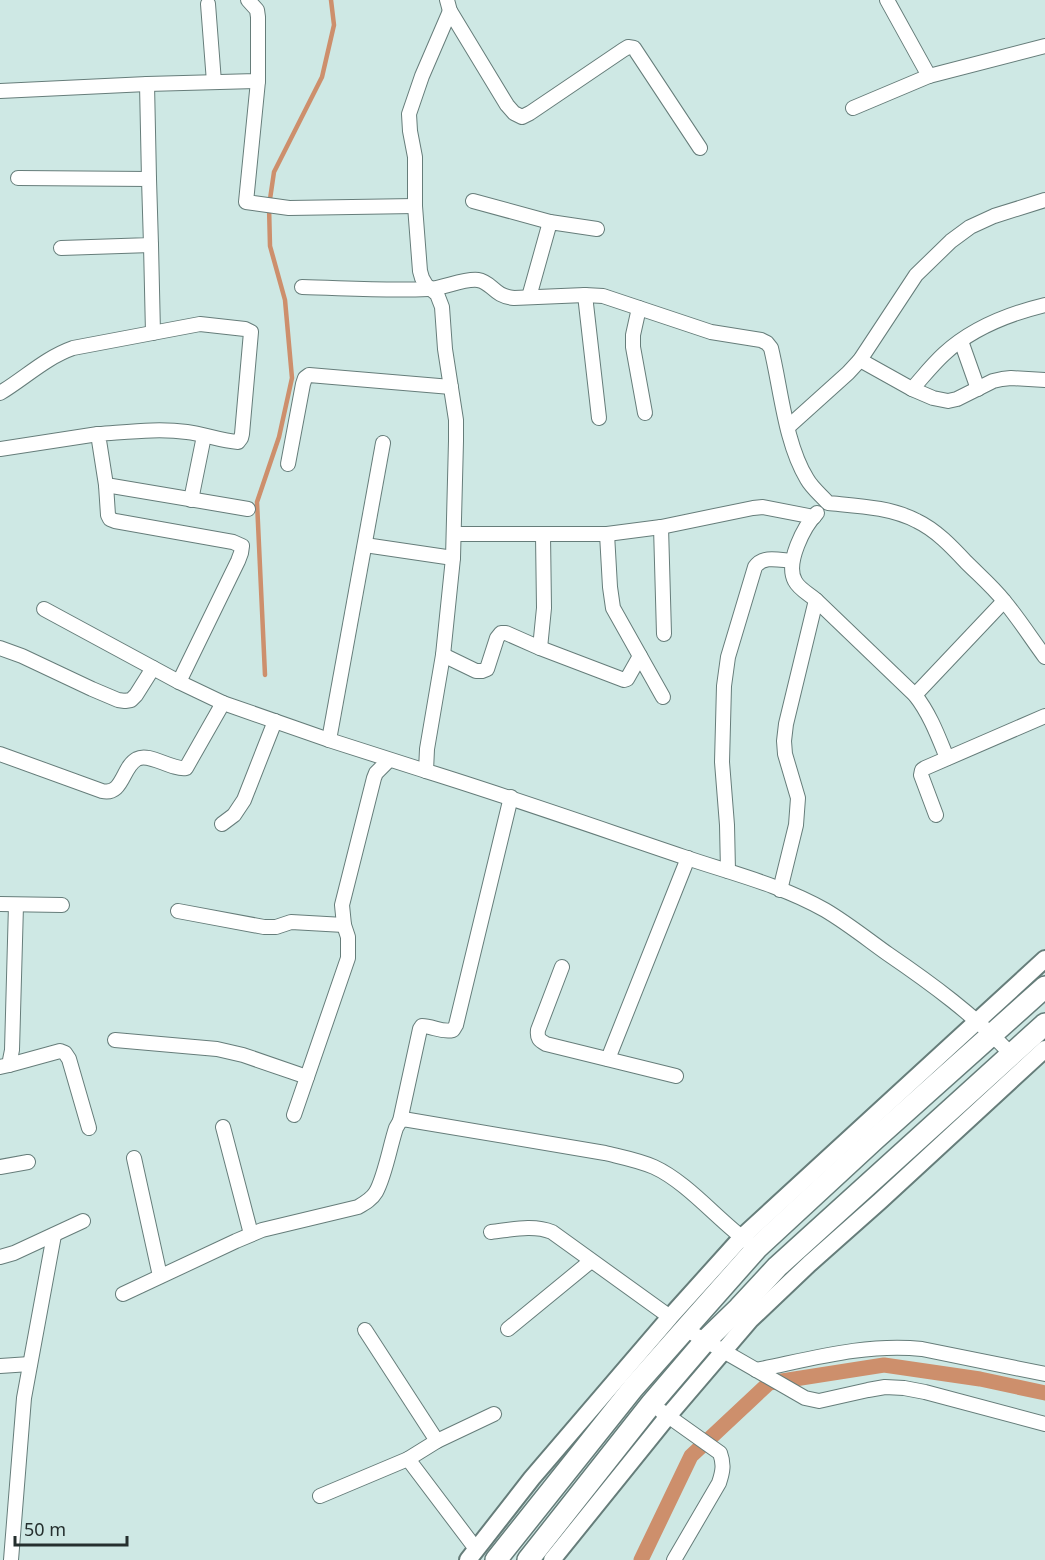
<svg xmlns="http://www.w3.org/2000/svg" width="1045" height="1560" font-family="'Noto Sans',sans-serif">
  <rect width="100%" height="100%" fill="#cee8e4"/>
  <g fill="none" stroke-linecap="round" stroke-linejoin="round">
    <polyline stroke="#cd8f6c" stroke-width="4.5" points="265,675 257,502 279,437 292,378 285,300 270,246 269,206 274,172 322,77 334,25 331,0"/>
    <polyline stroke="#cd8f6c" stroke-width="15" points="641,1560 691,1456 769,1383 884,1365 980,1379 1045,1393"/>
    <g stroke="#667d7a" stroke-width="16">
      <g id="minor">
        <polyline points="447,0 450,11 507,105 514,113 522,117 530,113 623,50 628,47 634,48 700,148"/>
        <polyline points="887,0 929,76"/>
        <polyline points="208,4 214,82"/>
        <path d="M450,11l-28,65 -13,38 1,17 5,26v49l5,65 2,7 4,7 11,9 5,13 3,42 11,71v21l-3,117 -10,97 -16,94 -1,22c87,27 172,57 258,86 47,16 97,28 141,53 22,13 42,29 63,44 44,30 86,61 123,100"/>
        <polyline points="258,81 246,202 289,208 415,206"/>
        <polyline points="147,84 149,179"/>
        <polyline points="0,91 147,84 258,81 258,17 257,10 248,0"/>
        <polyline points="853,108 929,76 1045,46"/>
        <polyline points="18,178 149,179 151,245 61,248"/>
        <polyline points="473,201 550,222"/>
        <polyline points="151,245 153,333"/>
        <path d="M302,287c42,1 84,4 126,2 14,0 36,-11 50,-9 14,2 15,16 36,18l71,-3 18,1 108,36 50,8 6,3 4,5c10,41 14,95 36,131 5,9 14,16 21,24 30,3 62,4 89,18 19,9 35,26 49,41 13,13 27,25 38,39 15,18 27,37 41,56"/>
        <polyline points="585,295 599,418"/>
        <polyline points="529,297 550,222 597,229"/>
        <polyline points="639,308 633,335 633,347 645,413"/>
        <polyline points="961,341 978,389"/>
        <path d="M860,360l52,29c10,-11 20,-24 32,-35 28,-26 64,-40 101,-49"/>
        <polyline points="912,389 933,398 948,401 957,399 993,381 1002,379 1011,378 1045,380"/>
        <path d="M0,393c25,-15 45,-35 73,-45l127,-24 45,5 6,3 -9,102 -1,4 -3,4c-17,-1 -34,-8 -51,-10 -29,-4 -59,0 -89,2l8,51 142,24"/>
        <polyline points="788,427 848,373 860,360 916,275 951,241 970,227 994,216 1045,200"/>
        <polyline points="0,449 98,434"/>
        <polyline points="288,464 303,384 305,378 309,375 451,387"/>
        <polyline points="106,485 108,515 110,519 115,521 233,542 242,546 241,553 238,561 179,682"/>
        <polyline points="191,500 204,436"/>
        <path d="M817,513c-13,13 -32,50 -22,68 4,8 14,13 21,19l99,95c15,19 23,41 32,63"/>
        <polyline points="661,527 664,634"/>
        <polyline points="455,534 607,534 661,527 753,508 763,507 814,517"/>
        <polyline points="607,534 610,587 613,608 663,697"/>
        <polyline points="365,545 453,558"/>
        <polyline points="44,609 179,682 223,703"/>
        <polyline points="0,648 22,656 92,689 118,700 125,701 131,700 136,695 153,668"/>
        <polyline points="540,648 544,608 543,535"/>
        <polyline points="443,655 476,671 482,671 487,669 497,638 501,633 506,633 540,648 624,680 627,679 640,656"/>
        <polyline points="915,695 1004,601"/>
        <polyline points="329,740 383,443"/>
        <path d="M0,754l102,37c21,5 20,-24 35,-32 12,-7 34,11 49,9l37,-65 106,37 97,31"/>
        <polyline points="936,815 921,775 922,770 925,768 1045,716"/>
        <polyline points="222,824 234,815 244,800 275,721"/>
        <path d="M728,871l-1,-46 -5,-63 2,-76 4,-29 27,-90c8,-12 24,-7 37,-6"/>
        <polyline points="780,890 796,825 798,798 785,754 784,741 786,724 816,600"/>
        <polyline points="0,904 62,905"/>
        <polyline points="178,911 264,927 276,927 291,922 344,925"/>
        <path d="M562,967l-24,63c-1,8 1,10 8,14l130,32"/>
        <polyline points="115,1040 217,1049 243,1055 307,1077"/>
        <polyline points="608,1059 688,858"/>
        <polyline points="9,1065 60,1051 65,1053 69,1059 89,1128"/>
        <polyline points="0,1067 9,1065 12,1050 16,905"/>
        <polyline points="294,1115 348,958 348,937 344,925 342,905 374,778 376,773 389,760"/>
        <path d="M400,1121l20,-92 2,-3c11,0 20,7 31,4l3,-5 55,-228"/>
        <polyline points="223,1127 251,1234"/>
        <polyline points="134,1158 160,1276"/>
        <polyline points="0,1167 28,1162"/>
        <path d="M491,1232c19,-2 42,-8 61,0l118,85"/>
        <polyline points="0,1257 14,1253 83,1221"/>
        <path d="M123,1294l113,-53 26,-11 96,-23c7,-4 14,-8 18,-15 9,-16 14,-46 20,-64l4,-7 3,-2 202,34c16,4 33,7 49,14 33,15 64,53 94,75"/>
        <polyline points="508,1329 591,1261"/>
        <polyline points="685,1329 805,1398 819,1401 868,1390 885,1387 904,1388 925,1392 1045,1424"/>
        <polyline points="365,1330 437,1441"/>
        <polyline points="0,1366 30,1364"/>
        <path d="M756,1370c55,-11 110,-27 166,-21l123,25"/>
        <path d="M661,1411l59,42c4,11 3,18 -1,30l-45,77"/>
        <polyline points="408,1459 437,1441 494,1414"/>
        <polyline points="320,1496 408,1459 476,1549"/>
        <polyline points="11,1560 24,1398 54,1235"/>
      </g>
    </g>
    <g stroke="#667d7a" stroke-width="20">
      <g id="tertiary">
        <polyline points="468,1560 532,1478 670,1317 742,1237 1045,959"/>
        <polyline points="552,1560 668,1416 750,1320 809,1264 880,1201 1045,1049"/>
      </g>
    </g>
    <g stroke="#667d7a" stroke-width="24">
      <g id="trunk">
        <polyline points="496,1560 633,1388 757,1248 875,1139 1045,987"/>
        <polyline points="528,1560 652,1403 705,1341 739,1308 777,1267 1045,1024"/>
      </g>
    </g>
    <use href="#minor" stroke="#fff" stroke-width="14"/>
    <use href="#tertiary" stroke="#fff" stroke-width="16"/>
    <use href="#trunk" stroke="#fff" stroke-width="21"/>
  </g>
  <path d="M15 1536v9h112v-9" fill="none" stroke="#252f2e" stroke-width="3"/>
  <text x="24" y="1536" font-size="18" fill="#252f2e" stroke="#cee8e4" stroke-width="4.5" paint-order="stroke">50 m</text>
</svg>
